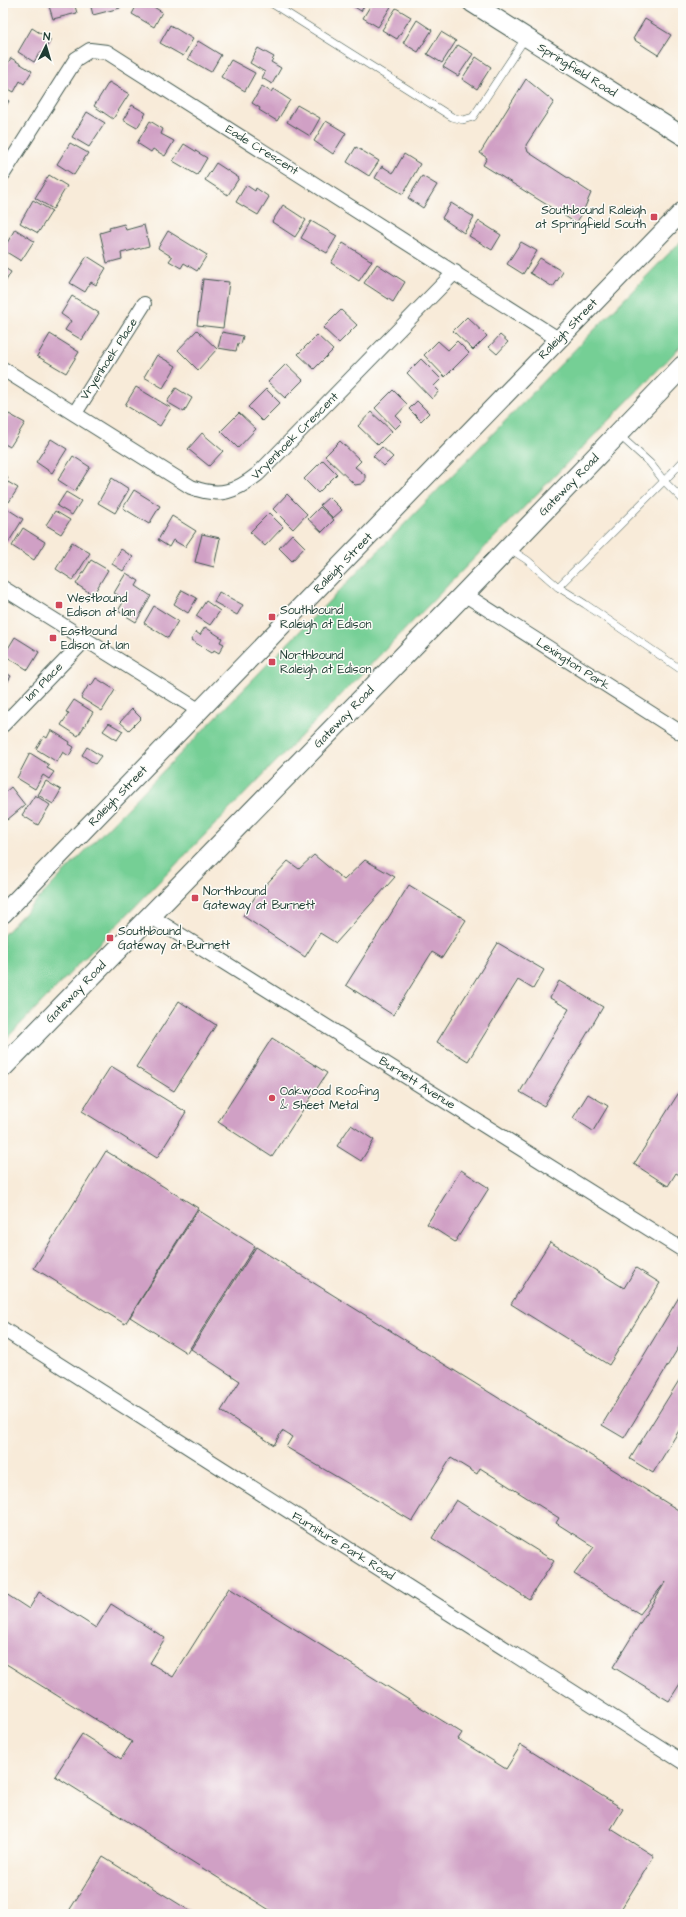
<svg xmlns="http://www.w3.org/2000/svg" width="686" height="1917" font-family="'Architects Daughter',sans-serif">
  <rect width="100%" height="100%" fill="#fdfcf7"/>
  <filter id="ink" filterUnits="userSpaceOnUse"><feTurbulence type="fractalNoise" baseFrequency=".025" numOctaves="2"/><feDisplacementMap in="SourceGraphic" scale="8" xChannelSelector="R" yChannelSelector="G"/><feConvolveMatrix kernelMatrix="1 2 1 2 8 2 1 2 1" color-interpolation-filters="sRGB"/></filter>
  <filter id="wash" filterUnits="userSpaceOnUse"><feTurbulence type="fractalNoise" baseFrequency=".012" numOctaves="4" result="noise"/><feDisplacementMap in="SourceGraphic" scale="16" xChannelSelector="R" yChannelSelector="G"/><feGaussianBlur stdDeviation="0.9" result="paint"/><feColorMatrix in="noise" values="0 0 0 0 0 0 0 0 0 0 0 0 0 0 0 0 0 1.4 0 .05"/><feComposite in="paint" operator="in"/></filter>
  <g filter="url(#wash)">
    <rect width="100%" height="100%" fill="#f8ebd9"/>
    <polygon fill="#75cf95" stroke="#4a8664" points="683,239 683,344 3,1042 3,935"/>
    <g id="blocks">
      <g fill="#d0a0c5">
        <polygon points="48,3 74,3 77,13 53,19"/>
        <polygon points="90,3 119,3 120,8 93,15"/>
        <polygon points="138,3 147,3 162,12 154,27 132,14"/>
        <polygon points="348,3 366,3 361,11"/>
        <polygon points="372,3 389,3 392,5 378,27 363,18"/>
        <polygon points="396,8 411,17 397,39 382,30"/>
        <polygon points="645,19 671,35 658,55 633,39"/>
        <polygon points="417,20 432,30 418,52 403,43"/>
        <polygon points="170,25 193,39 183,56 160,43"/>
        <polygon points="32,28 51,40 43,53 40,52 34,62 18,52"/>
        <polygon points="441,32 456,41 442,63 427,54"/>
        <polygon points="198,41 221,55 211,72 188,59"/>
        <polygon points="458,45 473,54 458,76 443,67"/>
        <polygon points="258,48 274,57 271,62 281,68 272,84 262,78 265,72 250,63"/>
        <polygon points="476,57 491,67 477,89 462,79"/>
        <polygon points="11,58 32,71 24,84 20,81 14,92 3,86 3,71"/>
        <polygon points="231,60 255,73 245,91 221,77"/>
        <polygon points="526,79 554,102 526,145 528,152 591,193 582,214 576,223 483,165 487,158 480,153"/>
        <polygon points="109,82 129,94 113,119 94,106"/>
        <polygon points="262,86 271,92 273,89 290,100 277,121 259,110 260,108 252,103"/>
        <polygon points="3,98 9,101 3,111"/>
        <polygon points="132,105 146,113 137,128 123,120"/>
        <polygon points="297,105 320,118 310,136 287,122"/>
        <polygon points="87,112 105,123 89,147 72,137"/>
        <polygon points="150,121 163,129 161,134 174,141 165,156 153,149 151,152 137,143"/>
        <polygon points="326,121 346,133 333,154 314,141"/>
        <polygon points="70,143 88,153 74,175 57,164"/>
        <polygon points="184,144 207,158 197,175 173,161"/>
        <polygon points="356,147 379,161 369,176 347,162"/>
        <polygon points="404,154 420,164 403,194 375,178 382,166 393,173"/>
        <polygon points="216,163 239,178 228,195 205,180"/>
        <polygon points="49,175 67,186 53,209 35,198"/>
        <polygon points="422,176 437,185 423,208 408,198"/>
        <polygon points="246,185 255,191 256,188 269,197 258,215 236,202"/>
        <polygon points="33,200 52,211 38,233 20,223"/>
        <polygon points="451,203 474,217 464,233 442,218"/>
        <polygon points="283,205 306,220 295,237 272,222"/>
        <polygon points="311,221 337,236 327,253 301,238"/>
        <polygon points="479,221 501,235 492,250 469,236"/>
        <polygon points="124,224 126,230 144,225 149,246 121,253 122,259 107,263 100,233 110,230 109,228"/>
        <polygon points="15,229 34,241 21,261 3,250"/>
        <polygon points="168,231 207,255 197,271 184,263 181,268 169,261 172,257 158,248"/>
        <polygon points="521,242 537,251 523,274 507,264"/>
        <polygon points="343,243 372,261 359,281 331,263"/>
        <polygon points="87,256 106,268 96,285 91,282 85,292 70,283"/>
        <polygon points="540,258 563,272 553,287 530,273"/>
        <polygon points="377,264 405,282 393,302 364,283"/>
        <polygon points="3,267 11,272 3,286"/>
        <polygon points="203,279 229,282 223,328 197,325"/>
        <polygon points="72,296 99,313 82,340 65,330 71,321 61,314"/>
        <polygon points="341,310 357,325 339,343 323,328"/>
        <polygon points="467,317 487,336 473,350 453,331"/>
        <polygon points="197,330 217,349 198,370 178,350"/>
        <polygon points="222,332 243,336 241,344 238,343 236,351 218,348"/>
        <polygon points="50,334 79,352 66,373 37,356"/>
        <polygon points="317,335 333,350 314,369 298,354"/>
        <polygon points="500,335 508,342 497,354 489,347"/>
        <polygon points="438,341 448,350 457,341 469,353 445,377 424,355"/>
        <polygon points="157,355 176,366 163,388 144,377"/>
        <polygon points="421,359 441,379 434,386 439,391 432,399 407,373"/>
        <polygon points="286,364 303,380 285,398 268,382"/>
        <polygon points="136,387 171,408 160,426 125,405"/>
        <polygon points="176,388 192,398 184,412 167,402"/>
        <polygon points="266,389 280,403 262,421 248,407"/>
        <polygon points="393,390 407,404 396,416 402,422 395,429 375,408"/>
        <polygon points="417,401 429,413 421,421 409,409"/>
        <polygon points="371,412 392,431 378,445 358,426"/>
        <polygon points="239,413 256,429 238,448 221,431"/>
        <polygon points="9,414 25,423 10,447 3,443 3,424"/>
        <polygon points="202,433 223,451 209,466 188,449"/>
        <polygon points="51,439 67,449 52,473 36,462"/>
        <polygon points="340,441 361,461 355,467 365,475 365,481 361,484 355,485 325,456"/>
        <polygon points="382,447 393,457 384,466 373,456"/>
        <polygon points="73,456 90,467 75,491 58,480"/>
        <polygon points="323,460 337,474 318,493 304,479"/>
        <polygon points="3,475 8,478 3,486"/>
        <polygon points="112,478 129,489 115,513 98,503"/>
        <polygon points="8,482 18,488 9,502 3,499 3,489"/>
        <polygon points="134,490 160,506 149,524 123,508"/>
        <polygon points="66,492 81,501 72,515 57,506"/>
        <polygon points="287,494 307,514 293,529 273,509"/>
        <polygon points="329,497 342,510 333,518 320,505"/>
        <polygon points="320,507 334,520 322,532 308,519"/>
        <polygon points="6,508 23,519 8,543 3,540 3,513"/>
        <polygon points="55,511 70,520 61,534 46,525"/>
        <polygon points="269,513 283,527 265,546 250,532"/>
        <polygon points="172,516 196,531 185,547 173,540 169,547 158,540"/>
        <polygon points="23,528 45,542 34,560 12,546"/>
        <polygon points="202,534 220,538 214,567 195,562"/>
        <polygon points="292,534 305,547 292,561 279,548"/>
        <polygon points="72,542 90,553 73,580 56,569"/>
        <polygon points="121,549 133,557 123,571 112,564"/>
        <polygon points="91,560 108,570 93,595 76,584"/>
        <polygon points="126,573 139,581 136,586 151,596 136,622 118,611 125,599 114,593"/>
        <polygon points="182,590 197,598 188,613 174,604"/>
        <polygon points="219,592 243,605 237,615 214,602"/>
        <polygon points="206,601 220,611 210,625 196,616"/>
        <polygon points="154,606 178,621 168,638 144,623"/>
        <polygon points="205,627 222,638 220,642 224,644 219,653 214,650 212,653 191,640 196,632 200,635"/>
        <polygon points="15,637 39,652 28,670 4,655"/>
        <polygon points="3,671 11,676 3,690"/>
        <polygon points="96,678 115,690 102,711 81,698 89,684 91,686"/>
        <polygon points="74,700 93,712 78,736 61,725 69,713 66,712"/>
        <polygon points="132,709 141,718 129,730 120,722"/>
        <polygon points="109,723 123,731 117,740 103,731"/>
        <polygon points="51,730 70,742 69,744 74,747 69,756 63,752 57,762 36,749 44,736 47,738"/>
        <polygon points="87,747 101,756 95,764 82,755"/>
        <polygon points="30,753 49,765 47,768 54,772 49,779 43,775 35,789 17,778"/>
        <polygon points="46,781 61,790 53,804 38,795"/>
        <polygon points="11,787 25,805 7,820 3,815 3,794"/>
        <polygon points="35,795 50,805 38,825 22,815"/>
        <polygon points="314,855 344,880 365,860 395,877 336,943 320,933 305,957 243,916 257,894 288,861 299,869"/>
        <polygon points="409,885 466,920 442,958 432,952 393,1015 346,985"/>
        <polygon points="498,943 544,970 533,989 518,980 468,1061 437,1042"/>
        <polygon points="559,981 603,1007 544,1106 520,1092 569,1009 550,998"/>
        <polygon points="179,1001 216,1025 174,1091 136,1067"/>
        <polygon points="272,1038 327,1073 272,1157 218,1122"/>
        <polygon points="111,1066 186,1112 157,1158 82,1111"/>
        <polygon points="683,1086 683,1177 676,1173 668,1186 634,1164"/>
        <polygon points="588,1094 608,1106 593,1131 573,1118"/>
        <polygon points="351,1125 374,1140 361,1161 337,1146"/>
        <polygon points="106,1151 198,1208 125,1324 34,1268"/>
        <polygon points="461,1170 489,1188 455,1242 427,1224"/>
        <polygon points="198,1210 255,1246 187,1353 130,1317"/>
        <polygon points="550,1242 624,1288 636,1268 660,1283 609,1365 511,1304"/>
        <polygon points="256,1247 683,1513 683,1679 669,1701 613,1667 666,1581 640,1614 574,1574 594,1547 556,1523 559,1518 480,1468 477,1474 451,1458 412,1521 286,1447 292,1437 282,1431 274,1445 221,1411 240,1381 191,1349"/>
        <polygon points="679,1297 683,1299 683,1340 624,1438 602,1425"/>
        <polygon points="683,1374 683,1424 653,1473 630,1459"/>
        <polygon points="456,1500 554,1561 529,1599 432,1538"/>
        <polygon points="229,1588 462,1733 458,1739 506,1769 521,1745 623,1809 611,1829 654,1856 618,1914 276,1914 55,1776 82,1734 121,1759 132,1742 3,1662 3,1592 29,1609 39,1592 96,1628 111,1604 165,1638 150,1663 173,1677"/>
        <polygon points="103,1857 195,1914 67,1914"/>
      </g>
    </g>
  </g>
  <g filter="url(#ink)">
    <use href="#blocks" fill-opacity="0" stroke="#40574d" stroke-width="1"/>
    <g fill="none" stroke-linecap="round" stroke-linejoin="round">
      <g stroke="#40574d" stroke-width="8">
        <g id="service">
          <polyline points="271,3 452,117 463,120 473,117 526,37"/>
          <polyline points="683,461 664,481 683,500"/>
          <polyline points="510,549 527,560 558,587 585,604 683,671"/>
          <polyline points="558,587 664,481 650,463 618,434"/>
        </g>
      </g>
      <g stroke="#40574d" stroke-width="16">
        <g id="minor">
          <polyline points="3,174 76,59 90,50 107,52 558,339"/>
          <path d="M3,369l188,118c29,11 44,5 67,-13l197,-202"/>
          <polyline points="75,413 144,304"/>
          <polyline points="3,588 200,711"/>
          <polyline points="464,594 683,734"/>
          <polyline points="3,725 85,640"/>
          <polyline points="150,916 683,1250"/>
          <polyline points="3,1329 683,1762"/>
        </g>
      </g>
      <g stroke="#40574d" stroke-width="20">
        <g id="tertiary">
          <polyline points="472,3 683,136"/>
          <polyline points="3,914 683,211"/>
        </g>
      </g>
      <g stroke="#40574d" stroke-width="22">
        <polyline id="secondary" points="3,1067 464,594 683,366"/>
      </g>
      <use href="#service" stroke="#fff" stroke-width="7"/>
      <use href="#minor" stroke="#fff" stroke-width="14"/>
      <use href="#tertiary" stroke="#fff" stroke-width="18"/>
      <use href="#secondary" stroke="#fff" stroke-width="20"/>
    </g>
  </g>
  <g fill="#d1495b" stroke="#fdfcf7" stroke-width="1.5">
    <rect x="650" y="213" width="8" height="8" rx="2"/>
    <rect x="55" y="601" width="8" height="8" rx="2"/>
    <rect x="268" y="613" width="8" height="8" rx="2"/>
    <rect x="49" y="634" width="8" height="8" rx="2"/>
    <rect x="268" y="658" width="8" height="8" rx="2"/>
    <rect x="191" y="894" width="8" height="8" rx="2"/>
    <rect x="106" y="934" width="8" height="8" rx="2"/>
    <circle cx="272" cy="1098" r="4"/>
  </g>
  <g text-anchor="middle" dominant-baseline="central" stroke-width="3" stroke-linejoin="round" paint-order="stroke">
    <g font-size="12" fill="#1f3d34" stroke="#fdfcf7">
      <text transform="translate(577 70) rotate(32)">Springfield Road</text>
      <text transform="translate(262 150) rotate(32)">Eade Crescent</text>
      <text transform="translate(568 329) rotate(-46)">Raleigh Street</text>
      <text transform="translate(109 359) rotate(-57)">Vryenhoek Place</text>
      <text transform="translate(295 436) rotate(-45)">Vryenhoek Crescent</text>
      <text transform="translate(569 485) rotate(-46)">Gateway Road</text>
      <text transform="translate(343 563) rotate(-46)">Raleigh Street</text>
      <text transform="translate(573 664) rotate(33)">Lexington Park</text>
      <text transform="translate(44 682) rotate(-46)">Ian Place</text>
      <text transform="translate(344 717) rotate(-46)">Gateway Road</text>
      <text transform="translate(118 796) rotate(-46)">Raleigh Street</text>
      <text transform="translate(76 992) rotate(-46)">Gateway Road</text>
      <text transform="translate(417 1083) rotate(32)">Burnett Avenue</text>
      <text transform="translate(343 1546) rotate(32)">Furniture Park Road</text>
    </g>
    <g font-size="12" fill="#1f3d34" stroke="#fdfcf7" text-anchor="start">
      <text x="646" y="210" text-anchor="end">Southbound Raleigh<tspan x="646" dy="14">at Springfield South</tspan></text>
      <text x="67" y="598">Westbound<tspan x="67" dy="14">Edison at Ian</tspan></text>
      <text x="280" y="610">Southbound<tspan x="280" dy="14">Raleigh at Edison</tspan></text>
      <text x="61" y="631">Eastbound<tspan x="61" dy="14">Edison at Ian</tspan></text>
      <text x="280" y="655">Northbound<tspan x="280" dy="14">Raleigh at Edison</tspan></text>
      <text x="203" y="891">Northbound<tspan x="203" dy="14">Gateway at Burnett</tspan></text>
      <text x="118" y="931">Southbound<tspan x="118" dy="14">Gateway at Burnett</tspan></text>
      <text x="280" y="1091">Oakwood Roofing<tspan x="280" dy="14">&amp; Sheet Metal</tspan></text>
    </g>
  </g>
  <rect width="686" height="1917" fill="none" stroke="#fdfcf7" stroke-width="16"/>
  <g transform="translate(46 46) rotate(5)" stroke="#fdfcf7" stroke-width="3" paint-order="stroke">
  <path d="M0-3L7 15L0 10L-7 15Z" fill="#1f3d34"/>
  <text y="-6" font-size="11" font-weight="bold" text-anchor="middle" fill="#1f3d34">N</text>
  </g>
</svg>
